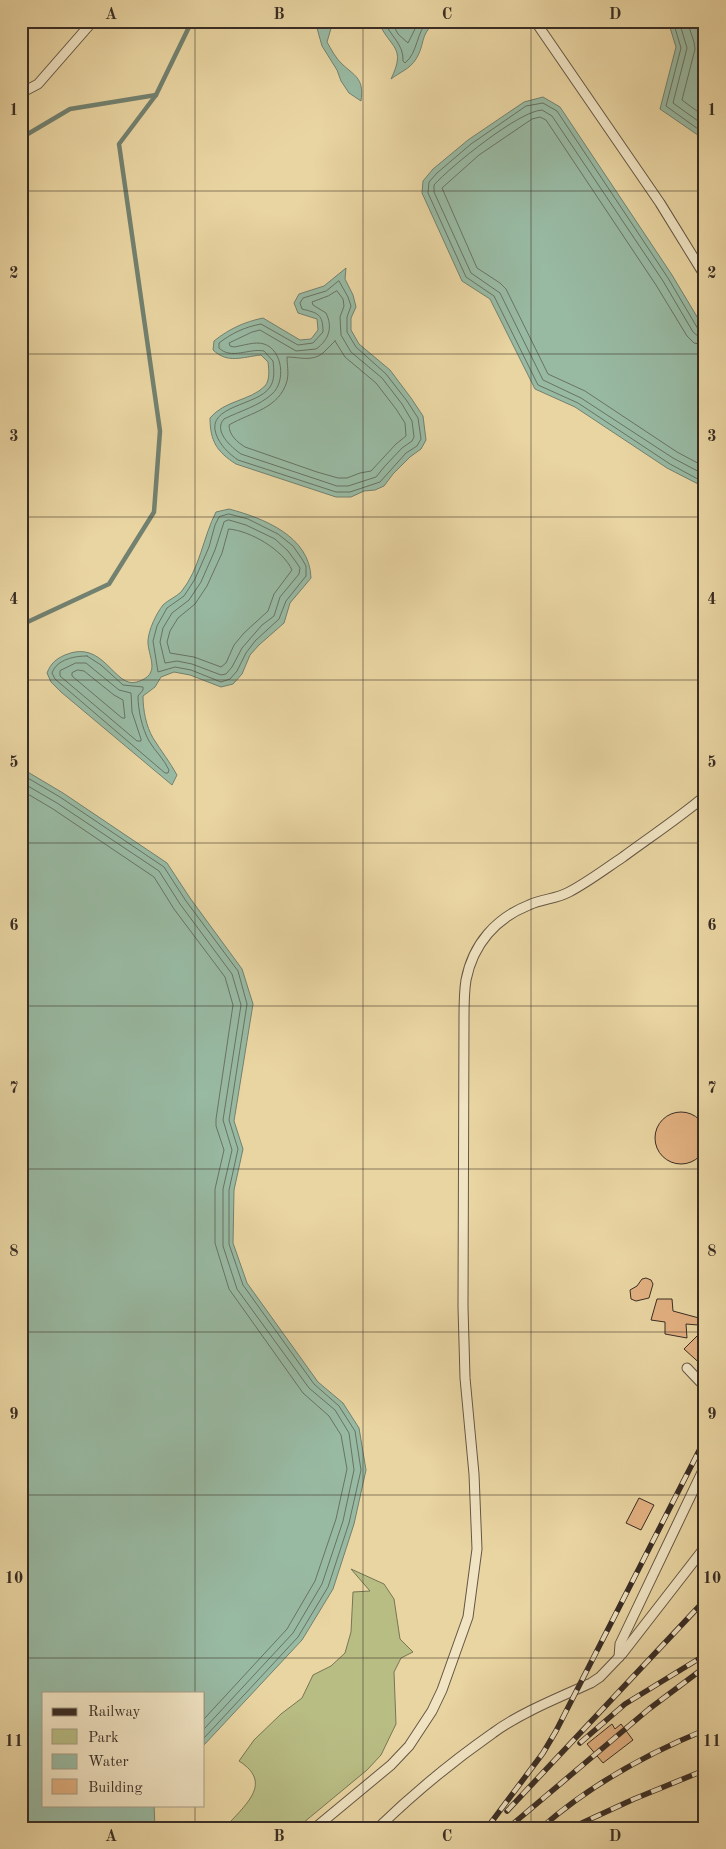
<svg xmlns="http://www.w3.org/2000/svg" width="726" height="1849" font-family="'Old Standard TT',serif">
  <rect width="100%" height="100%" fill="#e9d5a2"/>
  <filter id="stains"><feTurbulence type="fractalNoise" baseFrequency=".004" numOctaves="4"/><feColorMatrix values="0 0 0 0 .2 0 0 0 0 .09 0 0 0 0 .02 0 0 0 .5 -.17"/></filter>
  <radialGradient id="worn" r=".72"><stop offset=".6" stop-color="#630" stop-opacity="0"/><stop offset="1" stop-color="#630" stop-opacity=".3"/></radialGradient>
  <path fill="#b8bd84" stroke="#787554" d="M351,1569l33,15 10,15 6,40 13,13 -12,6 -7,14 2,52 -15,31 -14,15 -70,58h-72c18,-22 50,-44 14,-67l15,-21 27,-26 21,-16 11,-23 18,-9 14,-13 6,-21 2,-40 17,-1z"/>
  <g fill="#98b9a2" stroke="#728170">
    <path d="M315,21h24l-7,4 -5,17c4,7 9,17 16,23 14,12 21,15 18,36l-12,-8 -8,-12 -4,-11 -15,-24z"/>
    <path d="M378,21h60c-19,12 -12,22 -22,38 -6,10 -16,13 -25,20 16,-33 -1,-30 -13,-58z"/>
    <polygon points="668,21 705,21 705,140 660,109 676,47"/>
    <polygon points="543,97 560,107 672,275 705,330 705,491 700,485 667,468 575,407 535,389 490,299 462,281 422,193 423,181 433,169 468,140 524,102"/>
    <path d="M346,268l-1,11 8,16 3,12 -5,11v12l8,14 31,26 21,28 12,18 3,24 -5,9 -11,8 -17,17 -9,12 -9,4 -11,1 -13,6h-15l-100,-33c-19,-12 -26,-23 -26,-46 15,-18 40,-17 55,-32 5,-6 4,-16 3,-24l-7,-7c-19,2 -33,9 -48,-5l1,-9c15,-12 30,-19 49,-23l37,22 11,-1 7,-9 -1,-11 -19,-6 -4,-10 5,-9 25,-8z"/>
    <path d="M229,509c34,9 81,27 82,69l-21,25 -6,20 -25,22 -9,10 -8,19 -9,10 -12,3 -31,-12 -16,-3 -13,5 -6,10 -12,9c0,14 3,30 10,42 8,13 17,24 24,37l-5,10 -111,-93 -10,-10 -4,-9c4,-10 9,-14 18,-18 39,-17 49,34 72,27 26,-8 10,-26 11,-42 1,-11 8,-26 15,-35 5,-5 13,-8 18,-13 19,-23 22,-55 35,-80z"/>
    <polygon points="21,768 63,793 167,863 190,898 242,969 253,1004 234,1121 243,1149 234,1190 233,1243 247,1283 318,1382 343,1403 359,1428 366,1470 354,1524 333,1589 302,1640 204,1745 204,1693 44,1693 44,1805 154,1805 155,1828 21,1828"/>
  </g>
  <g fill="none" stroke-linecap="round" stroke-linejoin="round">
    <g stroke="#687364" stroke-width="1">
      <path d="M384,21c6,15 20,23 19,40l2,2c13,-10 11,-31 23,-42"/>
      <polyline points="391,21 398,34 408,43 419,21"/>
      <polyline points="673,21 681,48 666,106 705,134"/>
      <polyline points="679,21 687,48 673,103 705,126"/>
      <polyline points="687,21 694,42 695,49 682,100 705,117"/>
      <path d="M339,281l9,16 3,9 -4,11v15l9,15 30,27 21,27 11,17 3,21 -4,7 -11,7 -26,29 -30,10h-14l-98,-32c-10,-7 -18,-15 -22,-26 -10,-29 42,-28 54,-47 5,-7 4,-18 3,-26l-9,-10c-15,-3 -33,9 -45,-3v-5c13,-10 26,-16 42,-19l37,21 15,-2 10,-11c0,-18 -5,-19 -21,-23l-2,-6 3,-5 23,-7z"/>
      <path d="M337,291l6,8 1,7 -4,11 1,18 10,17 31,26 20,26 10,17 2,16 -2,4 -10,7 -17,18 -9,11 -28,9h-11l-96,-32c-10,-7 -28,-23 -17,-35 16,-8 35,-13 48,-25 14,-12 11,-44 -8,-50 -9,-3 -22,2 -30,3l-4,-1 -1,-3 23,-11 8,-2 36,21 20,-2c13,-9 17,-22 10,-36l-13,-8 -1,-3 16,-6z"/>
      <polyline points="705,332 698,329 668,278 557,111 543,103 526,106 471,144 437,173 429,182 428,193 466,277 494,296 538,385 578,403 670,464 705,483"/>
      <path d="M705,338l-6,-1 -6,-5 -30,-51 -111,-165 -10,-6c-23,1 -91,56 -108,75v7l37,81 29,20 43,87 38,18 92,60 32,17"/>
      <path d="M335,341l10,16 31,26 20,26 9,14 1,13 -10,8 -25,27 -11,2 -13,5h-9l-21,-6 -72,-25c-8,-5 -16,-12 -16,-22 22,-13 50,-16 58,-44 2,-8 0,-17 0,-24 12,0 25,5 36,-4 4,-4 8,-8 12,-12z"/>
      <polyline points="705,345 694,343 687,336 656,285 546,120 540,117 532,119 479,155 442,188 477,268 500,283 506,289 548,374 585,391 677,452 705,467"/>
      <polygon points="229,514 248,519 278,534 293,546 302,559 306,566 306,576 286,601 279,619 255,641 246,653 237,671 230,679 221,682 191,670 175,667 158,672 153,641 157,626 167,608 184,596 195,579 209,547 215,525 219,517"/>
      <polygon points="229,520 246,525 275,539 288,551 296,562 300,568 299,574 280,597 274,616 262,625 242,648 232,667 226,674 221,675 192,664 177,661 165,663 160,642 163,628 172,613 189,600 201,582 215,550 224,522"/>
      <path d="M229,529c22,2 54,21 63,41l-18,24 -6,17 -24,22 -10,12 -8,18 -5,4 -27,-10 -24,-4 -3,-11 3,-11 8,-13 17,-14 12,-18 15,-33z"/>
      <path d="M87,656l14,9 22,20 20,2v3l-5,6c0,14 4,32 11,45 6,10 15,18 20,29l-1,3h-3l-110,-94 -3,-6c5,-14 23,-17 35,-17z"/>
      <polygon points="76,663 86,663 119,690 131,693 132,712 141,739 141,741 137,741 60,676 60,671"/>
      <polygon points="78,670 84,671 114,695 123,700 125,718 122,718 72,676 72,673"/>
      <polyline points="21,774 60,797 164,867 186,901 238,971 247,1004 229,1120 238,1149 229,1190 229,1244 243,1285 314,1384 339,1406 355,1431 361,1470 349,1523 328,1587 298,1637 204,1738"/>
      <polyline points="21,782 57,803 159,871 180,904 232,974 241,1005 223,1120 232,1150 223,1189 223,1246 237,1289 309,1388 335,1410 349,1433 354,1470 343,1521 322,1584 293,1633 204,1729"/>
      <polyline points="21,790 53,809 154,877 174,909 225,977 233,1005 216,1119 216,1126 224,1150 215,1189 215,1243 229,1289 303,1393 329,1416 341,1435 347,1469 336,1519 315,1581 287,1629 204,1719"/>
    </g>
    <g stroke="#728170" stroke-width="4.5">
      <polyline points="21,138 70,109 156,95"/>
      <polyline points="21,625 109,584 154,512 160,431 119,144 156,95 189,27 194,21"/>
    </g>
  </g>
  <g fill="#e3b181" stroke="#392d25">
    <circle cx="681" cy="1138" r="26"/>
    <polygon points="646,1278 651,1280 653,1284 649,1298 636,1301 631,1299 630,1290 637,1286 642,1279"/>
    <polygon points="657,1299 672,1299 673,1311 699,1318 698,1325 686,1324 687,1338 665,1334 665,1322 651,1320"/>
    <polygon points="705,1328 705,1368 684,1349"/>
    <polygon points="639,1498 654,1505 641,1530 626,1523"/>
    <polygon points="612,1724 615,1729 621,1724 633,1740 603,1763 587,1744"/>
  </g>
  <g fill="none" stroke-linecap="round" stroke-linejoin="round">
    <g stroke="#655744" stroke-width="11">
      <g id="service">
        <polyline points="535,21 660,203 705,276"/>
        <polyline points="21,93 38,84 93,21"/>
        <polyline points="687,1368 705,1387"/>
        <polyline points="619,1657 620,1644 705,1466"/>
        <path d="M315,1828l76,-63 18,-19 23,-35 10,-21 26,-73 9,-68 -3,-75 -9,-96 -2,-71 1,-289c0,-13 0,-26 2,-38 7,-36 30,-62 63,-75 13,-6 27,-6 40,-13 19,-10 36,-23 54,-35 27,-20 56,-39 82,-61"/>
        <path d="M378,1828c35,-34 75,-67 115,-95 27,-20 67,-36 98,-50l9,-6 22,-23 83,-107"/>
      </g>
    </g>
    <use href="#service" stroke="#f1e4c3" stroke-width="9"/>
    <g stroke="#392d25" stroke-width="5.5">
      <g id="rail">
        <polyline points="580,1743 625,1704 705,1655"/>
        <polyline points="507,1811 705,1600"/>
        <polyline points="487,1828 543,1753 556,1731 705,1439"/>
        <polyline points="508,1828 649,1709 705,1667"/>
        <path d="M541,1828c48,-42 105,-74 164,-98"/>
        <polyline points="571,1828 634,1799 705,1770"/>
      </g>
    </g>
    <use href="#rail" stroke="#f1e4c3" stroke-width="4" stroke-dasharray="11" stroke-linecap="butt"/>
  </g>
  <path fill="none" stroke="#392d25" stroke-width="1" stroke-opacity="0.55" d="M195,21v1672M363,21v1807M531,21v1807M21,191h684M21,354h684M21,517h684M21,680h684M21,843h684M21,1006h684M21,1169h684M21,1332h684M21,1495h684M21,1658h684M195,1805v23"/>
  <rect width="726" height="1849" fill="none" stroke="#e9d5a2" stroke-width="55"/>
  <rect x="42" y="1692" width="162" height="115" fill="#f1e4c3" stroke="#a79b84"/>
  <rect x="52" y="1708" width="25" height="8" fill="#392d25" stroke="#a79b84"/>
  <text x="88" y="1716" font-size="15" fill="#392d25">Railway</text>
  <rect x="52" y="1729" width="25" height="15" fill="#b8bd84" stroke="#a79b84"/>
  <text x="88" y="1742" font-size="15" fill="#392d25">Park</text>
  <rect x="52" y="1754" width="25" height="15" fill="#98b9a2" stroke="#a79b84"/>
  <text x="88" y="1766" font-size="15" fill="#392d25">Water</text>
  <rect x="52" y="1779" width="25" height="15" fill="#e3b181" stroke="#a79b84"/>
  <text x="88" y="1792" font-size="15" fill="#392d25">Building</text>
  <rect x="28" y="28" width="670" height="1794" fill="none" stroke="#392d25" stroke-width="2"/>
  <g font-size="16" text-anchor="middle" font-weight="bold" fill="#392d25">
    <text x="111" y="19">A</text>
    <text x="279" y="19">B</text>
    <text x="447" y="19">C</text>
    <text x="615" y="19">D</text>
    <text x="14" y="115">1</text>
    <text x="712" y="115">1</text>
    <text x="14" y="278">2</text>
    <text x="712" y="278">2</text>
    <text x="14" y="441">3</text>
    <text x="712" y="441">3</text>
    <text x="14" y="604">4</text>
    <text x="712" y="604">4</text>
    <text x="14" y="767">5</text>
    <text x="712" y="767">5</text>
    <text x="14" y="930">6</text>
    <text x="712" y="930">6</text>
    <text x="14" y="1093">7</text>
    <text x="712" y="1093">7</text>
    <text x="14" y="1256">8</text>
    <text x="712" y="1256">8</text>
    <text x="14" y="1419">9</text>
    <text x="712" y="1419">9</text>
    <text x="14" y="1583">10</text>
    <text x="712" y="1583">10</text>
    <text x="14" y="1746">11</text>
    <text x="712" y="1746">11</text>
    <text x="111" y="1841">A</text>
    <text x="279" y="1841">B</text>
    <text x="447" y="1841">C</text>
    <text x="615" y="1841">D</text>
  </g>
  <rect width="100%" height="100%" filter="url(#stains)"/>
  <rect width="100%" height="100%" fill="url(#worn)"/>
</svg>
